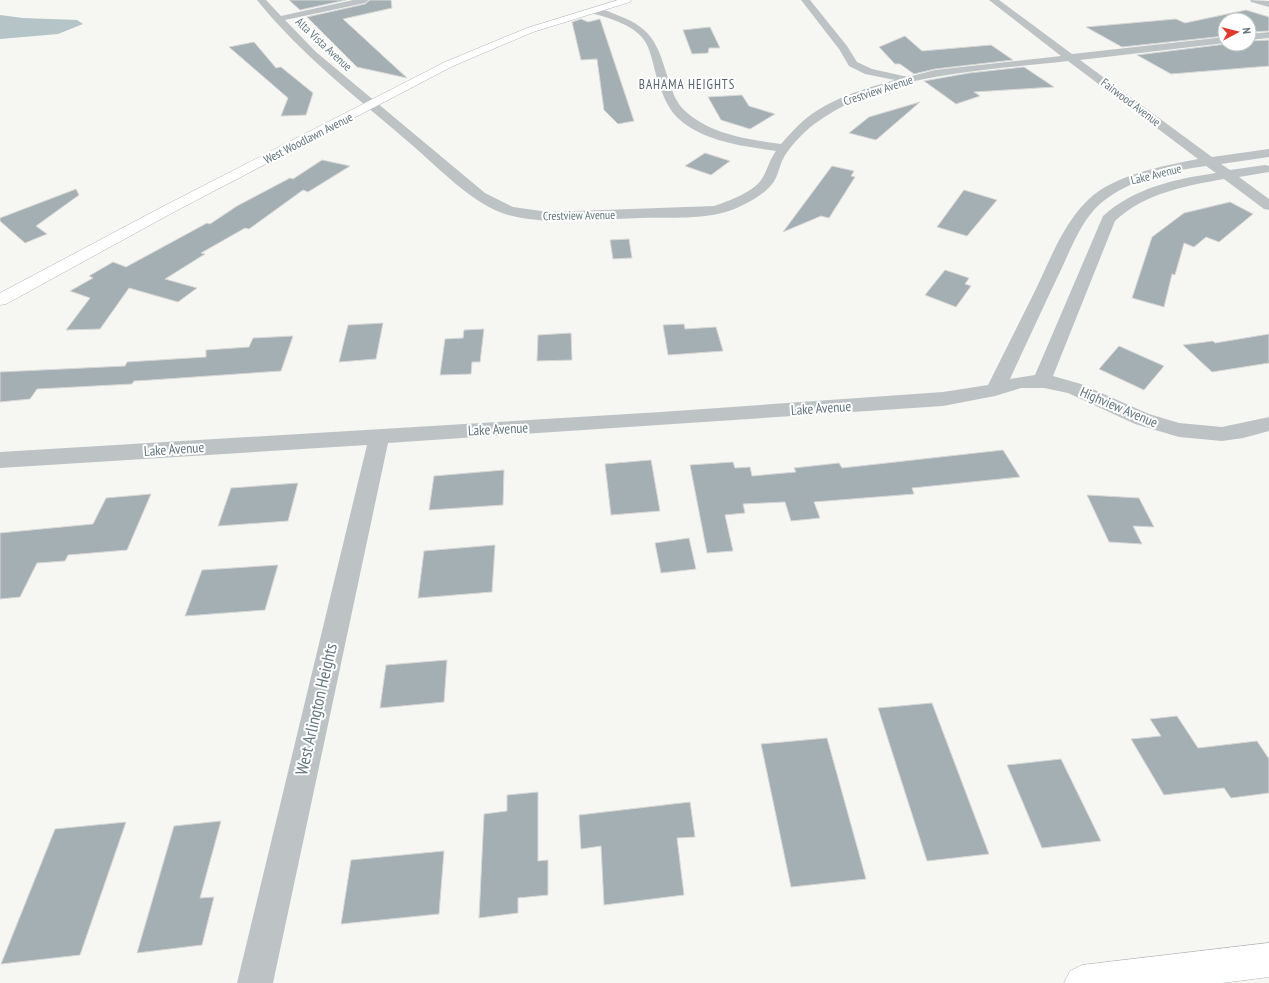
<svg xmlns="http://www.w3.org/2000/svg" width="1269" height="983" font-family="'PT Sans Narrow',sans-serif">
  <rect width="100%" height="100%" fill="#f6f6f3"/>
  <polygon fill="#b5c4c6" points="0,15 23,18 77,20 83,24 58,34 0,39"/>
  <g fill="#a4afb3" stroke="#d8d7d6">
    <polygon points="289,0 346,0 300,10"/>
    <polygon points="370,0 391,0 392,8 343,19 407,78 357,67 307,17 365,4"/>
    <polygon points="1246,10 1269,17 1269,31 1249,32 1249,20 1225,20 1225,36 1122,47 1086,27 1176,19 1185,23"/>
    <polygon points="581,19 588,22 600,19 634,121 618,124 604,110 597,59 581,60 572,22"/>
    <polygon points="710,27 720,48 709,48 708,53 692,54 683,30"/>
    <polygon points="905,36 922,51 991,45 1013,60 935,69 914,74 900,64 895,64 879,47"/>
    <polygon points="1269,40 1269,66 1171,74 1137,55 1226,44 1249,44 1249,41"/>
    <polygon points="254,42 276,68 281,67 313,93 306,115 281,116 288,98 229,47"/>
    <polygon points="1024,67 1054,87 974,92 980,96 956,104 924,81 969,73"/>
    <polygon points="742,95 749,106 775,114 750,129 721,120 708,97"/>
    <polygon points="920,102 876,140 849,133 869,117"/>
    <polygon points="705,153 730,161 711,175 685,166"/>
    <polygon points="322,160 350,166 308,192 303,190 249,229 245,228 201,253 205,254 165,279 197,288 178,302 129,288 100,329 66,330 90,298 70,291 93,278 89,276 113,262 126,267 207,223 210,224 237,206 290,178 293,179"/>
    <polygon points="832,166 854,171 851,176 855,177 829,218 821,216 783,232"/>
    <polygon points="76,189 79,195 36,226 47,234 25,243 0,221 0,218"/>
    <polygon points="964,190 997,200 967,236 937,227"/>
    <polygon points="1230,202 1253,214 1219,242 1206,237 1194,247 1184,243 1175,275 1172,274 1164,307 1132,298 1152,237 1184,213"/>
    <polygon points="629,239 632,258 613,259 610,240"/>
    <polygon points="945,270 969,278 965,284 971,286 956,307 925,295"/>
    <polygon points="383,323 376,359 339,362 348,325"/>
    <polygon points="684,324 685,329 716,327 723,351 668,355 663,325"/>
    <polygon points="484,329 480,362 472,362 471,374 440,375 445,339 463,338 464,330"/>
    <polygon points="571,333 572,360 537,361 538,335"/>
    <polygon points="1269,334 1269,363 1212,372 1183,345 1213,341 1215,343"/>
    <polygon points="293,336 281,371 151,380 134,381 132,384 37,389 30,399 0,402 0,372 125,366 127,362 206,357 206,350 249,347 253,338"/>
    <polygon points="1119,346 1164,366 1144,390 1099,369"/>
    <polygon points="1003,450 1020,477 912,488 914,494 814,502 820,518 791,521 785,502 743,504 745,513 725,515 733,551 707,553 690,465 733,462 735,468 750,467 752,476 796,472 794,468 839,463 842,468"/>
    <polygon points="651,460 660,511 611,515 605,464"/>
    <polygon points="504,470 503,505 429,510 434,476"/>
    <polygon points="298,483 288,521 218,526 231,488"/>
    <polygon points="151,494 127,550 68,555 65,561 37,563 20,597 0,599 0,533 93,524 106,498"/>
    <polygon points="1087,495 1139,498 1154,527 1133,526 1142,544 1109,542"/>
    <polygon points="689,538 696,569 661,573 655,543"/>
    <polygon points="495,545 492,592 418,598 424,551"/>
    <polygon points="278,565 265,610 185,616 202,570"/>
    <polygon points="447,660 444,702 380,708 386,665"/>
    <polygon points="932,703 989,854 927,861 878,708"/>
    <polygon points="1177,716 1198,748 1257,741 1269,759 1269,793 1231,798 1224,788 1164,795 1131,739 1161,736 1150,719"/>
    <polygon points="827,738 866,879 791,887 761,744"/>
    <polygon points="1061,759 1101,841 1042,848 1007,765"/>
    <polygon points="538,792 538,861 548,860 548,895 518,898 518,913 479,918 484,814 507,811 507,795"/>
    <polygon points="690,802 695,837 677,838 684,895 604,905 601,846 581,849 579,815"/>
    <polygon points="221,821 200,898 214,897 202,945 137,953 174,826"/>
    <polygon points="126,822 80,955 1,964 55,829"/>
    <polygon points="444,851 439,914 341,924 351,860"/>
  </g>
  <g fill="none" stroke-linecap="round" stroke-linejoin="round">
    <g stroke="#b0b7ba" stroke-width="1">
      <g id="secondary">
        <polygon points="618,0 631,0 630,2 533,32 453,66 172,213 6,304 0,305 0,293 162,207 445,62 527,28"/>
        <polygon points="1269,943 1269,977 1222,983 1064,983 1070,971 1082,965"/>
      </g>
    </g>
    <g fill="#bdc3c5" fill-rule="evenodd">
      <path d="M257,0h9l15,16 72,-16h16l-4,3 -80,17 31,32 169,141 28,14 35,5 166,-6c15,-5 42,-15 49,-29 5,-9 7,-18 13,-26 -34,-5 -78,-10 -102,-37 -8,-10 -12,-21 -16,-33 -4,-11 -6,-27 -12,-38 -10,-18 -37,-25 -55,-30v-4c8,-2 19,3 26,6 39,14 41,33 53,69 3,10 7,19 14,26 27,25 63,29 97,34 7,-8 14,-16 22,-23 26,-22 60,-32 92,-41l-30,-6 -16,-8 -10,-17 -38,-49h9l37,46 10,16 15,7 36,8 27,-7 126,-14 -72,-56h10l73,54 153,-17v6l-145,17 132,97 57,-8v8l-48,7 9,6 35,-5 4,1v6l-30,5 30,22v11l-5,-1 -40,-30c-39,7 -79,14 -109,42l-62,155 28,8 68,30 30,9 43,4 47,-10v14l-26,7 -21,3 -43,-4 -44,-13 -67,-31 -24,-5h-23l-26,8 -52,10 -555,37 -115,540h-36l130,-538 -367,23v-16l661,-40 282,-20 45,-7c15,-30 30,-60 45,-90 19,-38 35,-88 74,-109 28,-15 60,-21 91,-27l-130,-98c-84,10 -185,11 -255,64 -11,9 -25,23 -31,36 -3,7 -4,15 -9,22 -7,9 -19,17 -30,22 -30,16 -70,12 -103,13 -43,1 -90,8 -132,-3 -35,-10 -69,-47 -96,-70 -53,-46 -111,-90 -155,-145zM1206,166l10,7c-41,6 -82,15 -113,43l-68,159 -25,4c16,-35 32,-69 48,-103 12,-24 22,-55 43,-73 29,-24 69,-32 105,-37z"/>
      <polygon points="1250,0 1269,1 1269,7 1251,2"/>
      <polygon points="1269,32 1269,38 1249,40 1249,34"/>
    </g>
    <use href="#secondary" fill="#fff" fill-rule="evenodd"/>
  </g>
  <g text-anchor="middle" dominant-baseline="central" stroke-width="4" stroke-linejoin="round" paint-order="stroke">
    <g font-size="12" fill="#62767d" stroke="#fff">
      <text transform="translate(324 44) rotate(43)">Alta Vista Avenue</text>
      <text transform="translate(878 90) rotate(-18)">Crestview Avenue</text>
      <text transform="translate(1131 102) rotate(37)">Fairwood Avenue</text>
      <text transform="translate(308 138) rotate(-27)">West Woodlawn Avenue</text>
      <text transform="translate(1156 174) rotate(-14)">Lake Avenue</text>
      <text transform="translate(579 215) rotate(-1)">Crestview Avenue</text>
    </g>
    <g font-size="13" letter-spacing="1" fill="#546368" stroke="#fff">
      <text x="687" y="84">BAHAMA HEIGHTS</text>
    </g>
    <g font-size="14" fill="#62767d" stroke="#fff">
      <text transform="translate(1119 407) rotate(23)">Highview Avenue</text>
      <text transform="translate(821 408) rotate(-4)">Lake Avenue</text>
      <text transform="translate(498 429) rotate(-3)">Lake Avenue</text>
      <text transform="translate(174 449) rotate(-4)">Lake Avenue</text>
    </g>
    <g font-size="17" fill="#62767d" stroke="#fff">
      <text transform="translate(316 709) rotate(-77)">West Arlington Heights</text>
    </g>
  </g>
  <g transform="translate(1237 32) rotate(83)"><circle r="19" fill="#ffffff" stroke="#c0c8cb"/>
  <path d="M0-3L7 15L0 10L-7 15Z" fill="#dc3b2e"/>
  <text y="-6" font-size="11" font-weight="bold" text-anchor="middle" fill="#62767d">N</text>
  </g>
</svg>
